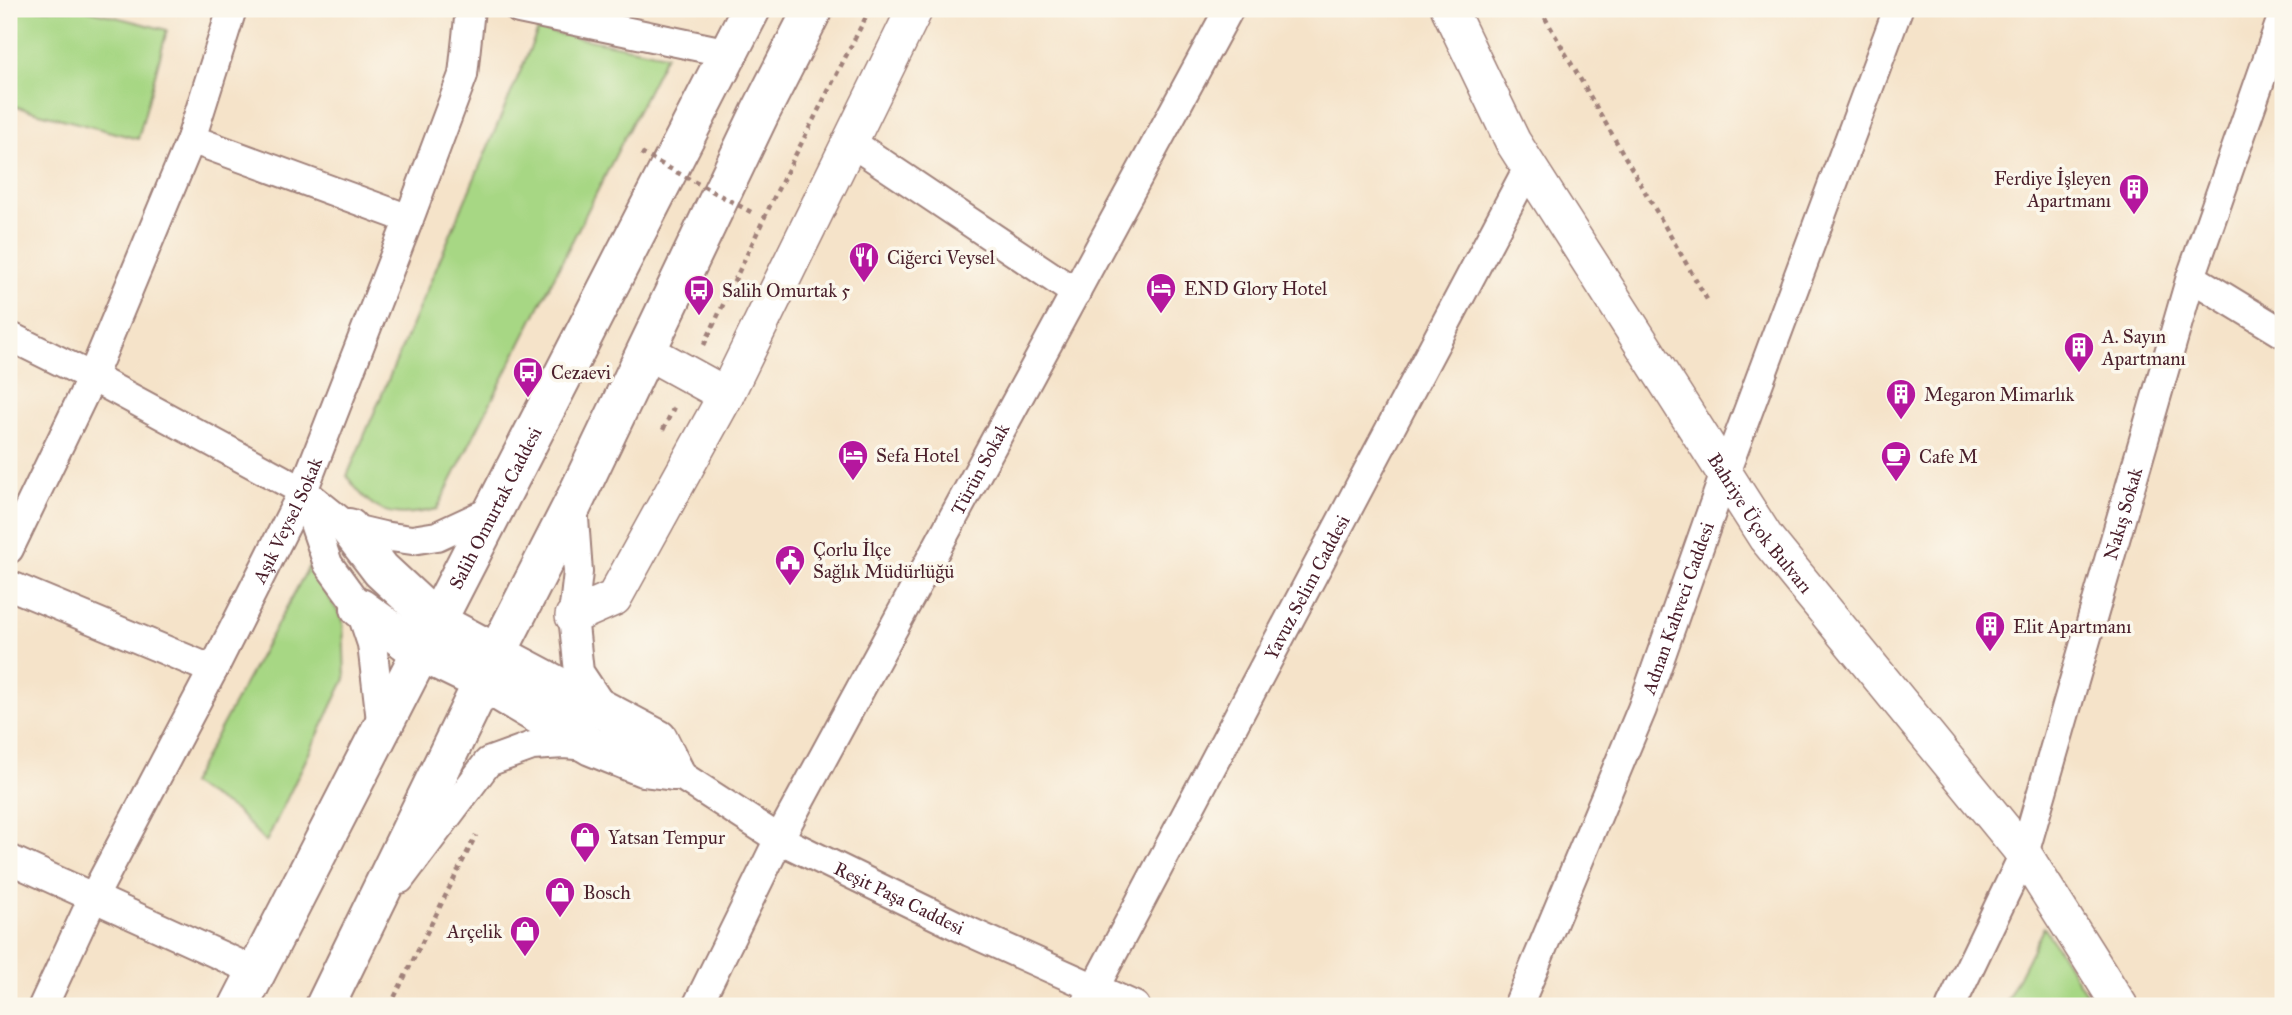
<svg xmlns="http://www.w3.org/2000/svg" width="2292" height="1015" font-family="'IM FELL Great Primer',serif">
  <rect width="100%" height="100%" fill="#fbf7ec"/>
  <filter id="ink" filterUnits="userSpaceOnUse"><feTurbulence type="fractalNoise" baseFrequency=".0143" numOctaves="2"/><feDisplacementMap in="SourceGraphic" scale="14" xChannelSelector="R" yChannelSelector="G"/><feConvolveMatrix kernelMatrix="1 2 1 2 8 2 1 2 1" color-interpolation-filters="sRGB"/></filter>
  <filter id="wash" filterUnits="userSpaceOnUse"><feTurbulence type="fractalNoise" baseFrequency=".00686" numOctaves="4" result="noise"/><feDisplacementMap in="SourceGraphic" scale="28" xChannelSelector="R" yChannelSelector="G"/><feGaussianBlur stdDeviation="1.57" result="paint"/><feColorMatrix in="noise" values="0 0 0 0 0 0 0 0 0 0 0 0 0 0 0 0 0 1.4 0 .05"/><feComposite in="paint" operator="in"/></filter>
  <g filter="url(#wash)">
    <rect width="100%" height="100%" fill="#f5e3c9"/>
    <g fill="#a7d784" stroke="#787b58" stroke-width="2">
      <polygon points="9,9 84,9 167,30 138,139 9,105"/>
      <path d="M538,30l128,25 -229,454c-45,10 -64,6 -90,-33z"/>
      <polygon points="309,566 343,620 345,679 266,842 236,811 190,784"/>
      <polygon points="2044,927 2094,1006 2004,1006"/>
    </g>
  </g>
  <g filter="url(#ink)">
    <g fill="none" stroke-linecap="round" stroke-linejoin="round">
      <g stroke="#a0817a" stroke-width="32">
        <g id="minor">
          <polyline points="519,9 729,53"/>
          <polyline points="191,139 409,219"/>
          <polyline points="849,141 1076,293"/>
          <polyline points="2191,277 2283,333"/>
          <polyline points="9,336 92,377 303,491 349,528 383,536 412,540 437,536 495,509"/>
          <polyline points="303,491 328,564 360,608 372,644 382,729"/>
          <polyline points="573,505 578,572 573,616 579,672 603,708"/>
          <polyline points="9,549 92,377 191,139 232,9"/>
          <polyline points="9,585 213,670"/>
          <path id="s1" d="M674,771l105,68 191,93 165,74"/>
          <polyline points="9,859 257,972"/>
          <polyline points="400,879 488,762 532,746 564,744 588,746"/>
          <path id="s2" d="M43,1006l50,-108 120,-228 90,-179 106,-272 54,-144 7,-66"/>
          <path id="s3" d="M697,1006l82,-167 450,-830"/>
          <path id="s4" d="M1085,1006l444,-840"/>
          <path id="s5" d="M1518,1006l124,-297 83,-236 173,-464"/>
          <path id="s6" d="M1951,1006l73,-152 167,-577 92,-262"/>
        </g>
      </g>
      <g stroke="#a0817a" stroke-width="38">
        <g id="tertiary">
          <path id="s7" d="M1449,9l64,133 253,396 258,316 96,152"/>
          <polyline points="646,351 726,395"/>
          <polyline points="573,616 614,598 726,395 915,9"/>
        </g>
      </g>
      <g stroke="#a0817a" stroke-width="42">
        <g id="secondary">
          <polyline points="349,528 381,570 437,622 658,739 674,771"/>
          <polyline points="360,608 421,652 483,682 591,746 643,767 674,771"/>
        </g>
      </g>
      <g stroke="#a0817a" stroke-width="42">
        <g id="primary">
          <path id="s8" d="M239,1006l512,-997"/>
          <polyline points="325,1006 497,653 573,504 760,113 813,9"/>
        </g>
      </g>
      <g stroke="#a0817a" stroke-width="4.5" stroke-dasharray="5 5" stroke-linecap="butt">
        <polyline points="1540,9 1709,303"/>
        <polyline points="704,345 776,193 870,9"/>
        <polyline points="663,430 674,407"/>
        <polyline points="390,1006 476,835"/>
      </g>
      <use href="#minor" stroke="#fff" stroke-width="28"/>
      <use href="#tertiary" stroke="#fff" stroke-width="35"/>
      <use href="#secondary" stroke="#fff" stroke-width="38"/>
      <use href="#primary" stroke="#fff" stroke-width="38"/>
      <polyline stroke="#a0817a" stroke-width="4.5" stroke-dasharray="5 5" stroke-linecap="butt" points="641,153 751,212"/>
    </g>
  </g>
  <defs>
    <g id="building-pin" transform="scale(1.575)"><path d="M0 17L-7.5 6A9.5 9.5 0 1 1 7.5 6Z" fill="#b5179e" stroke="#fbf7ec"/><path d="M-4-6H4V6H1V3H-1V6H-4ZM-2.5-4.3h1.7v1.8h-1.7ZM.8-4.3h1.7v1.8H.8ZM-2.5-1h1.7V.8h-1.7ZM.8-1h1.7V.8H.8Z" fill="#fff"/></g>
    <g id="restaurant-pin" transform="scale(1.575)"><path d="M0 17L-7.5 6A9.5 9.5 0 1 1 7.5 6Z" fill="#b5179e" stroke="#fbf7ec"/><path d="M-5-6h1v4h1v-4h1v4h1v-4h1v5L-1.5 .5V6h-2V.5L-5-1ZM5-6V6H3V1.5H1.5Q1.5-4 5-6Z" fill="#fff"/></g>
    <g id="hotel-pin" transform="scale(1.575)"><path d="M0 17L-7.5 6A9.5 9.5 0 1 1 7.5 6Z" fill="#b5179e" stroke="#fbf7ec"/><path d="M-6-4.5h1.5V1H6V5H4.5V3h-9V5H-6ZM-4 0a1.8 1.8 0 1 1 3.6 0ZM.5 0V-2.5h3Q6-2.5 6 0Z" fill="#fff"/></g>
    <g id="bus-pin" transform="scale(1.575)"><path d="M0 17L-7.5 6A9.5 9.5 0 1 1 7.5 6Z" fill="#b5179e" stroke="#fbf7ec"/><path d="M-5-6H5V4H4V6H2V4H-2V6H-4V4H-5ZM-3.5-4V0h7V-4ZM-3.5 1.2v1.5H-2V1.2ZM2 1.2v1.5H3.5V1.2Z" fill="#fff"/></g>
    <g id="cafe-pin" transform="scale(1.575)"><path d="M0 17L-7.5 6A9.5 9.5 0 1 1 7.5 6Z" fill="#b5179e" stroke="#fbf7ec"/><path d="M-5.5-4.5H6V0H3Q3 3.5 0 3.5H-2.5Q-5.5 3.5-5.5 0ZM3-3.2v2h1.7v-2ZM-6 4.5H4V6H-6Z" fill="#fff"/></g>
    <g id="civic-pin" transform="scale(1.575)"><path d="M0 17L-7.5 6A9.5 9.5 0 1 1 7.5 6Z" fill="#b5179e" stroke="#fbf7ec"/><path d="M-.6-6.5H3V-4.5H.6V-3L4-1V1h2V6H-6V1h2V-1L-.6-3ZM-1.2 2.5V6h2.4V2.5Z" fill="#fff"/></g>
    <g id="shop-pin" transform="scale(1.575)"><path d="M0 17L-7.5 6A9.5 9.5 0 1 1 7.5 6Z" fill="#b5179e" stroke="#fbf7ec"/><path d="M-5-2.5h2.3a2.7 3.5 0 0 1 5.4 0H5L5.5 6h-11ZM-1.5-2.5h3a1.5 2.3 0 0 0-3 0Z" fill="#fff"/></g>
  </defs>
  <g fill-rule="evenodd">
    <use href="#building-pin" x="2134" y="189"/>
    <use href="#restaurant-pin" x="864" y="257"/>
    <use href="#hotel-pin" x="1161" y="288"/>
    <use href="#bus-pin" x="699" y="290"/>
    <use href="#building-pin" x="2079" y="347"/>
    <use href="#bus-pin" x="528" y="372"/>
    <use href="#building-pin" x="1901" y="394"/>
    <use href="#hotel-pin" x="853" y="455"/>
    <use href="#cafe-pin" x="1896" y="456"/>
    <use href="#civic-pin" x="790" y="560"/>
    <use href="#building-pin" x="1990" y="626"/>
    <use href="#shop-pin" x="585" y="837"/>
    <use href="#shop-pin" x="560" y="892"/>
    <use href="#shop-pin" x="525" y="931"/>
  </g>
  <g text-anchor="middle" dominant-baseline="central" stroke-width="7" stroke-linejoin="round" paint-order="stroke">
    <g font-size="19" fill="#4a1f2b" stroke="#fbf7ec" text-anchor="start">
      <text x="2111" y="178" text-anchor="end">Ferdiye İşleyen<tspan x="2111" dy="22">Apartmanı</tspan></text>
      <text x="887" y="257">Ciğerci Veysel</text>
      <text x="1184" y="288">END Glory Hotel</text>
      <text x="722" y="290">Salih Omurtak 5</text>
      <text x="2102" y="336">A. Sayın<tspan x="2102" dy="22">Apartmanı</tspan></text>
      <text x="551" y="372">Cezaevi</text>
      <text x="1924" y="394">Megaron Mimarlık</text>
      <text x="876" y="455">Sefa Hotel</text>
      <text x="1919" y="456">Cafe M</text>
      <text x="813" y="549">Çorlu İlçe<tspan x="813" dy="22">Sağlık Müdürlüğü</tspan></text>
      <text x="2013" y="626">Elit Apartmanı</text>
      <text x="608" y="837">Yatsan Tempur</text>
      <text x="583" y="892">Bosch</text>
      <text x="502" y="931" text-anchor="end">Arçelik</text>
    </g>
    <g font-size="19" fill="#4a1f2b" stroke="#fbf7ec">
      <text stroke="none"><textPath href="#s3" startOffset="607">Türün Sokak</textPath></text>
      <text stroke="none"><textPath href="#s8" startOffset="560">Salih Omurtak Caddesi</textPath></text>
      <text stroke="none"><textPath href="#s6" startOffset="523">Nakış Sokak</textPath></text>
      <text stroke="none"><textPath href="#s2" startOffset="544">Aşık Veysel Sokak</textPath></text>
      <text stroke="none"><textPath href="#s7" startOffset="602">Bahriye Üçok Bulvarı</textPath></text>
      <text stroke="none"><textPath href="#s4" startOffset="474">Yavuz Selim Caddesi</textPath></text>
      <text stroke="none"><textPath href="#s5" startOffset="429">Adnan Kahveci Caddesi</textPath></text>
      <text stroke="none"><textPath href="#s1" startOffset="259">Reşit Paşa Caddesi</textPath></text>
    </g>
  </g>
  <rect width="2292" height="1015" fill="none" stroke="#fbf7ec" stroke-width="35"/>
</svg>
